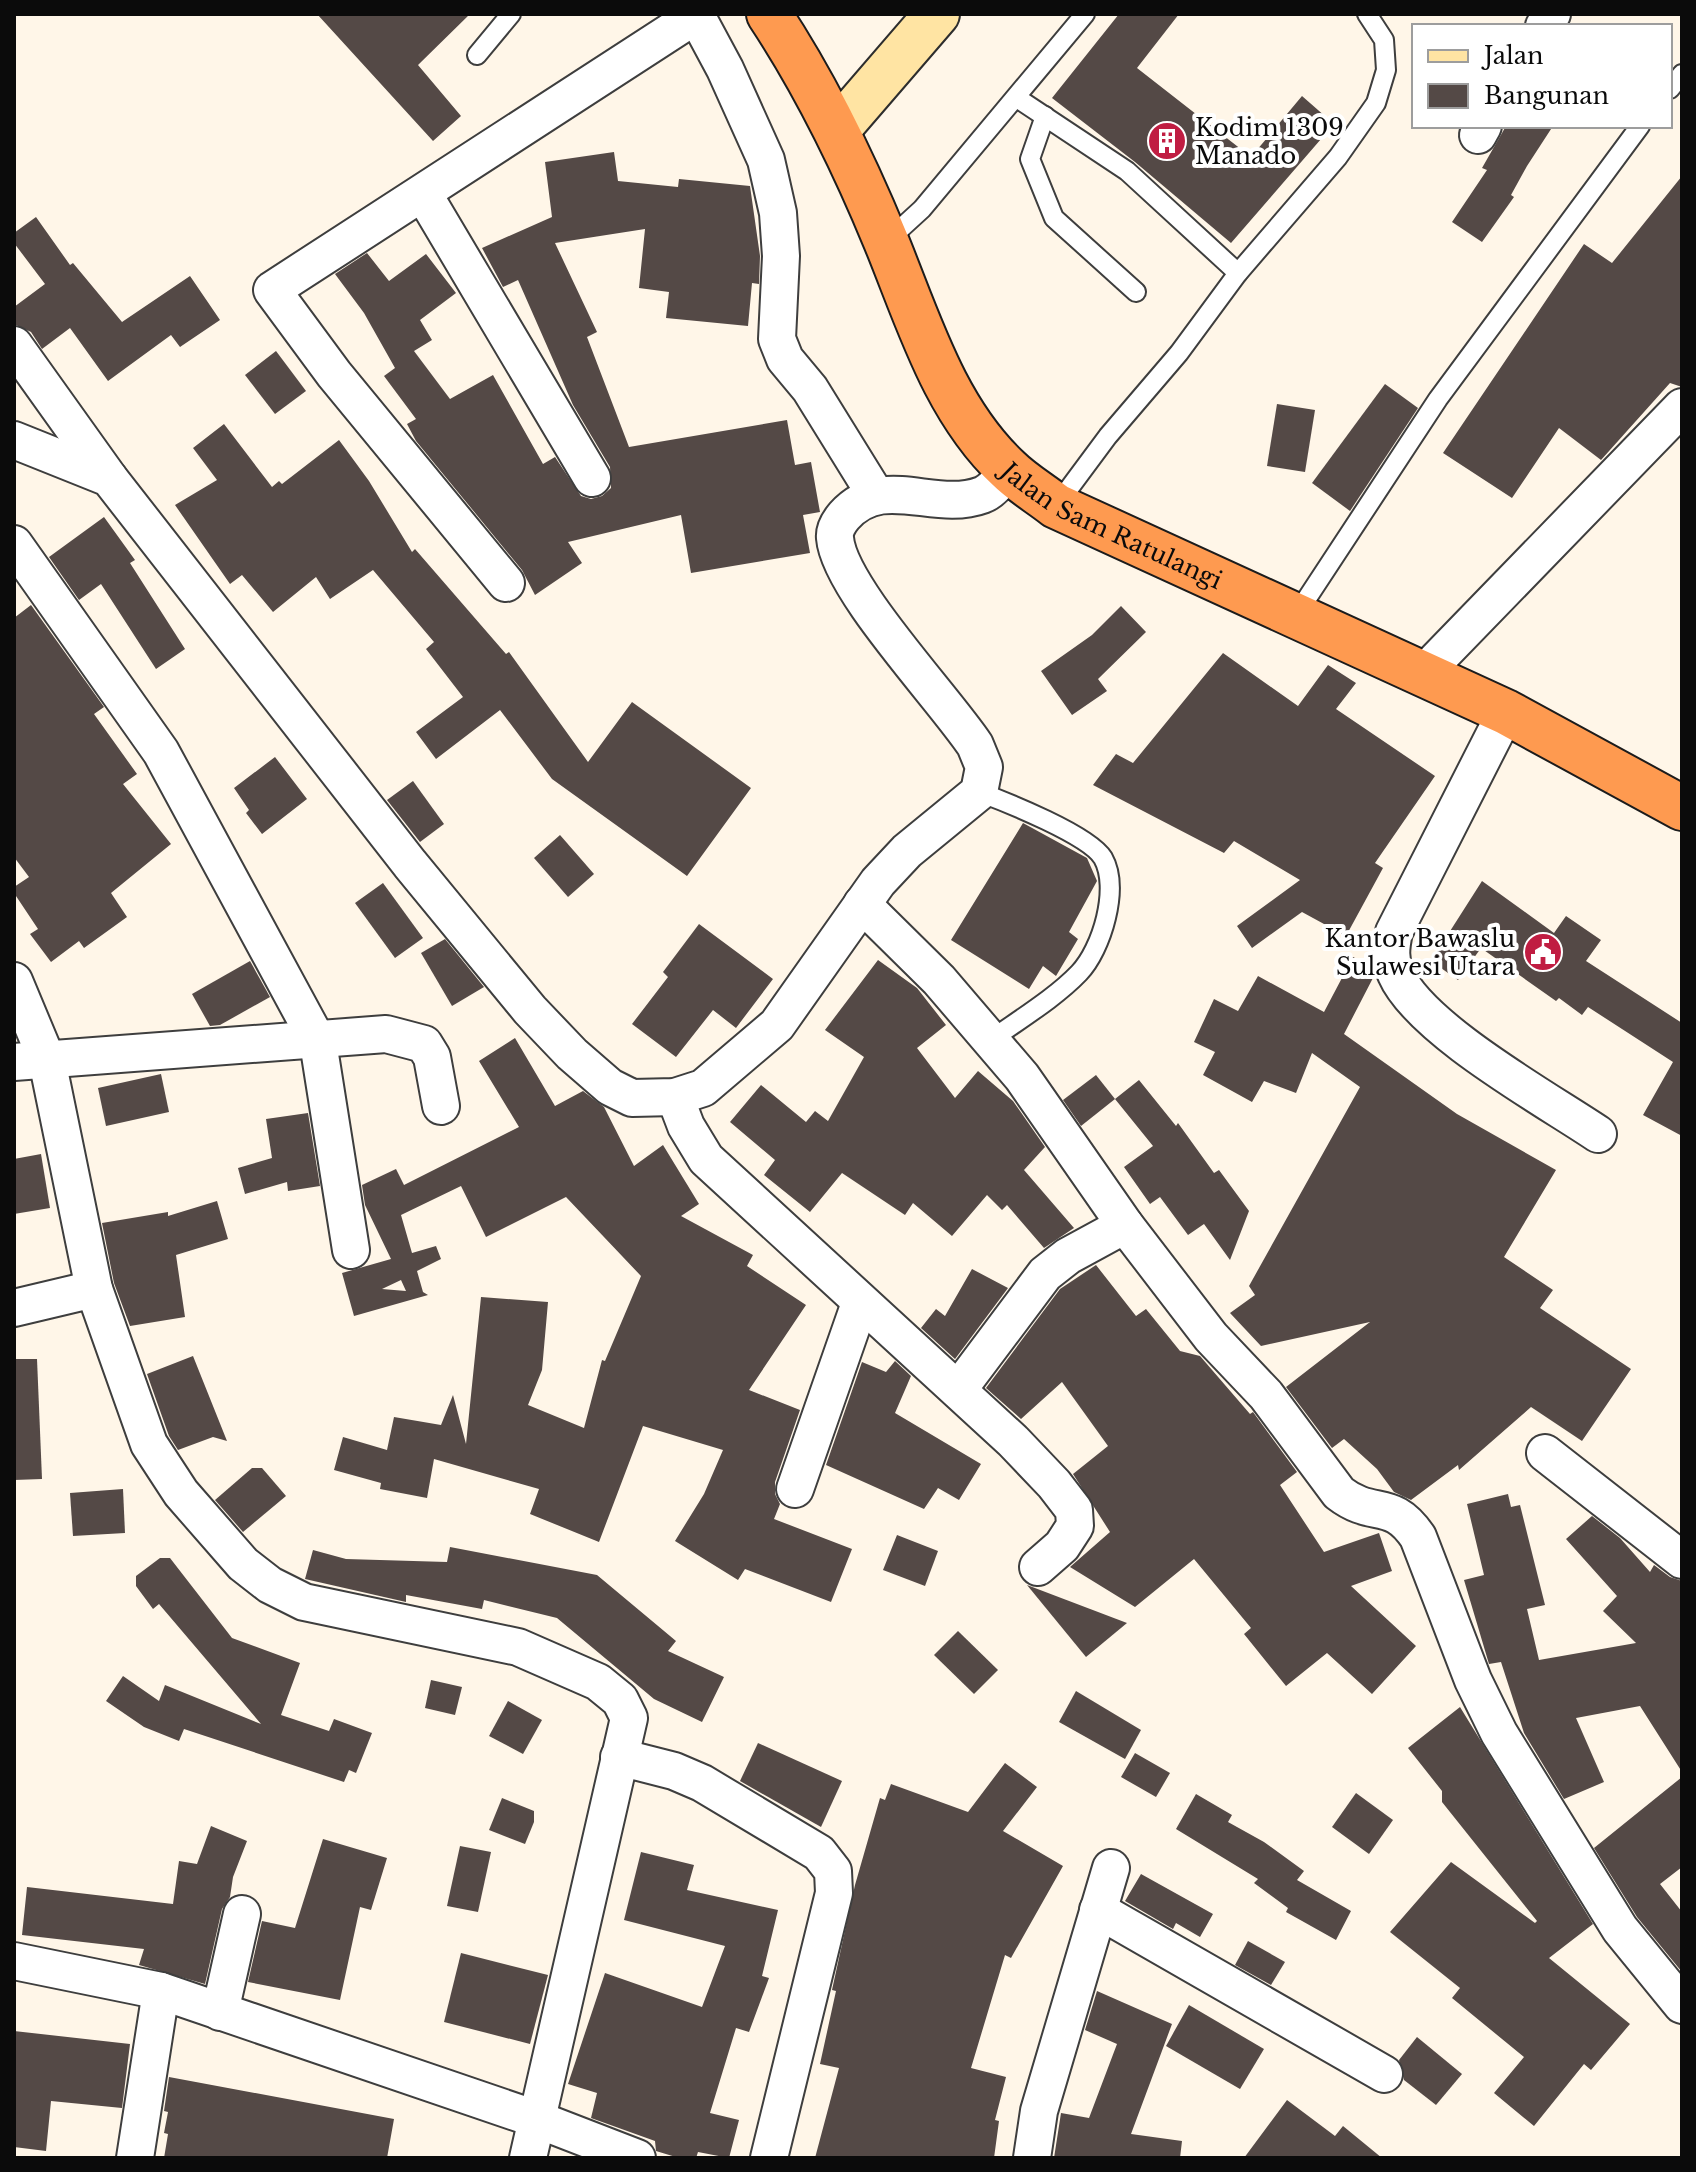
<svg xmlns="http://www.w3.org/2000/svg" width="1696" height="2172" font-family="'Libre Baskerville',serif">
  <rect width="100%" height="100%" fill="#fff6e8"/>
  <g fill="#544946" fill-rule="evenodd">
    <polygon points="317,14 470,14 418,65 461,116 433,141"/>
    <polygon points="1119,14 1179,14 1137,68 1251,157 1302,96 1334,124 1231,243 1135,162 1052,98"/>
    <polygon points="1506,126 1553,126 1527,166 1511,195 1514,197 1482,242 1452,222 1487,170 1482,168"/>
    <polygon points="614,152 618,181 678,187 679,179 750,186 760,256 759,284 752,283 748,326 666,318 669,292 639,288 645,229 555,243 597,332 587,337 629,447 787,420 795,465 811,462 820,512 803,515 810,553 691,573 681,515 568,542 582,563 535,595 522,570 416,441 407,424 416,419 384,376 395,368 364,313 335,274 367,253 389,281 426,254 456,293 420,320 432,340 414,351 450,399 493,375 543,464 555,457 581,496 591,499 602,496 611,488 610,467 573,405 518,280 503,287 482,248 552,217 545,162"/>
    <polygon points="1682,176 1682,387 1670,383 1601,460 1559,428 1512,498 1443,453 1584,244 1612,263"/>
    <polygon points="36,217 70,265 73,263 122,322 190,276 220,320 180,347 171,335 108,381 70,328 42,349 31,332 14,324 14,307 45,284 14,243 14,233"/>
    <polygon points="276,351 306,391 275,414 245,375"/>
    <polygon points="1385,384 1418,408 1350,511 1312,483"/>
    <polygon points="1277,404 1315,410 1305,472 1267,466"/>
    <polygon points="224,424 272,487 279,481 282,484 339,440 369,481 412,552 415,549 506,654 509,652 588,762 632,702 751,788 687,876 552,779 500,710 436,759 416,732 463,697 426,649 434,642 373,570 330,599 316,577 273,612 242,575 230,584 175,505 217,480 193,448"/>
    <polygon points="104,517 135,560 130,563 185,649 156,669 101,584 79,600 49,557"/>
    <polygon points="31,605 104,707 94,714 137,774 123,784 171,844 111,893 127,917 84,948 79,941 51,962 30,934 38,929 14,893 14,887 29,877 14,857 14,618"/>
    <polygon points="1121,606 1146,632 1098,679 1107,691 1072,715 1041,671 1092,635"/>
    <polygon points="1223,653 1298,706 1328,665 1356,683 1336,709 1435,776 1375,863 1383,868 1346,936 1302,912 1252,948 1237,926 1300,880 1234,841 1224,853 1093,785 1116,754 1133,763"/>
    <polygon points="275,757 307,799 262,834 246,813 249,810 234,788"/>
    <polygon points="413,781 444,824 420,842 387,800"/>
    <polygon points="1023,823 1087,858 1097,881 1069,932 1078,939 1056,976 1043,966 1029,989 951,940"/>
    <polygon points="560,835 594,874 568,897 534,858"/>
    <polygon points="1482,881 1554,933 1566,916 1601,940 1586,961 1682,1023 1682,1136 1643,1115 1673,1062 1588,1007 1582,1015 1559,998 1556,1001 1481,948 1458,980 1431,961"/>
    <polygon points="383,883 423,938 395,958 355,903"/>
    <polygon points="699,924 773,979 736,1028 713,1010 676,1057 632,1024 668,977 663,972"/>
    <polygon points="445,939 484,987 452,1006 421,953"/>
    <polygon points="1353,957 1371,966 1374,976 1344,1034 1457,1114 1556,1170 1504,1257 1553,1290 1540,1308 1631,1369 1582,1441 1531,1407 1459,1470 1458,1465 1411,1500 1394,1492 1377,1469 1344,1439 1332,1448 1286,1387 1370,1322 1261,1346 1230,1313 1255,1295 1249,1286 1360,1087 1312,1053 1296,1093 1264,1081 1252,1102 1203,1075 1215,1052 1194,1042 1214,999 1238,1011 1258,976 1324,1012"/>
    <polygon points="878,960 917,988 946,1025 917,1048 955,1098 978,1071 1013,1101 1045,1147 1024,1170 1074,1228 1044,1248 1007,1205 1002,1210 987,1195 952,1236 913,1203 905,1215 842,1173 810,1212 764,1175 775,1160 730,1122 761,1085 806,1122 815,1111 828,1121 864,1057 825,1030"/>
    <polygon points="250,961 270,997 220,1025 210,1026 192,994"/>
    <path d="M515,1038l40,68 28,-15 21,16 30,59 29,-21 36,59 -18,12 72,39 -6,11 59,39 -57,85 51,20 -25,72v12l5,10 -6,15 78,30 -21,53 -86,-33 -7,11 -63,-39 29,-47 19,-44 -80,-24 -44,116 -69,-28 9,-25 -105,-30 -7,39 -47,-9 1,-6 -47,-13 9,-33 44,13 7,-33 47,8 12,-30 13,49 15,-147 67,5 -6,68 -14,35 56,23 18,-68 3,1 36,-85 -75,-79 -80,40 -25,-51 -60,29 11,38 24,-7 5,13 -24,12 6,21 5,3 -74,21 -12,-43 49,-14 -26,-54 -3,-20 34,-16 8,16 115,-58 -40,-66zM401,1280l5,11 -24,-2z"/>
    <polygon points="161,1074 169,1112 106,1126 98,1088"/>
    <polygon points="1096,1075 1115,1099 1081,1126 1063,1100"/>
    <polygon points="1139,1080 1176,1126 1178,1123 1214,1173 1219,1170 1249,1211 1230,1260 1204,1224 1188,1235 1160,1197 1150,1204 1124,1167 1153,1146 1115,1099"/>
    <polygon points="308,1113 320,1186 288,1191 287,1182 245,1194 238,1168 272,1158 266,1119"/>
    <polygon points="41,1154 50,1208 14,1214 14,1159"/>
    <polygon points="217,1201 228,1239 176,1255 185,1317 130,1326 114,1283 102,1223 168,1212 168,1216"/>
    <polygon points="1096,1265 1136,1316 1146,1309 1180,1351 1200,1356 1250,1414 1253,1412 1297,1472 1280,1485 1324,1552 1379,1533 1392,1571 1351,1586 1416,1646 1372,1694 1327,1653 1286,1686 1244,1634 1251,1628 1194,1559 1135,1607 1070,1567 1110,1532 1073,1474 1108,1446 1062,1382 1021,1419 986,1388 1060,1289"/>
    <polygon points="972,1269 1008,1288 955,1359 921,1328 936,1309 945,1316"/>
    <polygon points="193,1356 227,1441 213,1437 178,1450 169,1436 147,1374"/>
    <polygon points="14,1359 37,1359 42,1479 14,1480"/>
    <polygon points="895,1361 911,1376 895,1413 981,1464 959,1500 938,1488 924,1509 826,1465 862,1362 886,1372"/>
    <polygon points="252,1468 262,1468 286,1496 243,1532 215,1500"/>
    <polygon points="123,1489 125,1533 73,1536 70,1493"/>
    <polygon points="1508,1494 1511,1507 1520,1505 1545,1605 1527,1609 1539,1660 1636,1643 1603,1611 1617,1596 1566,1539 1592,1516 1620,1538 1650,1572 1654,1565 1670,1577 1682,1581 1682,1772 1640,1706 1576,1718 1604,1782 1564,1799 1524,1733 1501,1662 1489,1664 1464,1580 1484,1575 1467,1504"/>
    <polygon points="897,1535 938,1551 925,1586 883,1570"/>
    <polygon points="450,1547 597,1575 676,1641 668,1651 724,1677 702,1722 654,1699 557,1618 484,1600 482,1609 406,1595 406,1602 305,1579 313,1550 346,1559 447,1562"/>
    <polygon points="160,1558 170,1558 232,1638 300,1663 281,1715 329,1731 334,1719 372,1733 356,1773 349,1770 344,1782 184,1729 179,1741 144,1727 106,1701 123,1676 159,1701 165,1685 261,1724 159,1604 153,1609 136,1586 136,1576"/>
    <polygon points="1027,1585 1127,1623 1086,1657"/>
    <polygon points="958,1631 998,1670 974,1694 934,1655"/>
    <polygon points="431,1680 462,1687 455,1715 425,1708"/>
    <polygon points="1076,1691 1141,1730 1125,1759 1059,1722"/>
    <polygon points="508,1701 542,1720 523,1754 489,1736"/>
    <polygon points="1460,1707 1593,1924 1549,1958 1630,2024 1591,2070 1584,2064 1534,2126 1494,2093 1524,2057 1452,1998 1460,1988 1390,1932 1451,1862 1535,1923 1537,1921 1442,1802 1442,1791 1408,1748"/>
    <polygon points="758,1743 842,1781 821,1827 740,1781"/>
    <polygon points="1135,1753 1170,1773 1156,1797 1121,1777"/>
    <polygon points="1005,1763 1037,1787 1003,1831 1063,1866 1011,1958 1005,1955 971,2068 1006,2077 995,2120 999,2121 994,2158 815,2158 839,2068 820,2064 836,1991 832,1990 855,1885 880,1798 885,1800 891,1784 968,1812"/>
    <polygon points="1682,1777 1682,1867 1660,1884 1682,1912 1682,1972 1637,1917 1594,1848"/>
    <polygon points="1356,1793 1393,1820 1369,1854 1332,1827"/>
    <polygon points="1196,1794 1232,1815 1228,1822 1264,1842 1304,1871 1297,1880 1351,1911 1336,1940 1286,1912 1288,1908 1254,1883 1258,1879 1176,1829"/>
    <polygon points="502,1798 534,1811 534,1822 525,1844 489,1830"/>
    <polygon points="211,1826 247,1841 233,1877 230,1897 222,1909 205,1984 139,1965 144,1949 22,1935 27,1887 173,1904 179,1861 197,1864"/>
    <polygon points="323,1839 387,1858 371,1910 360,1907 340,2000 248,1982 262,1921 295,1928"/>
    <polygon points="460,1846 491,1852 478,1912 447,1906"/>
    <polygon points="641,1852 694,1865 687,1890 778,1910 762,1976 769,1978 749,2032 736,2028 710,2113 739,2120 729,2158 698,2152 696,2158 679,2158 656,2151 655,2141 591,2118 597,2093 568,2084 605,1973 702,2007 725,1946 624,1920"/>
    <polygon points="1141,1874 1213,1914 1200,1937 1176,1923 1173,1929 1125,1901"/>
    <polygon points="1248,1941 1285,1962 1271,1985 1235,1965"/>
    <polygon points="461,1953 548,1975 530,2044 444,2022"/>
    <polygon points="1097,1991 1172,2024 1131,2134 1182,2141 1180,2158 1054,2158 1061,2113 1089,2118 1117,2044 1085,2030"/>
    <polygon points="1189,2005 1264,2049 1240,2089 1166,2046"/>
    <polygon points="14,2031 130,2044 122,2108 51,2101 46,2151 14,2147"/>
    <polygon points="1417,2037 1462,2074 1436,2105 1404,2080 1399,2060"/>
    <polygon points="169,2077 394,2119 387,2158 164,2158 168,2134 164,2133 168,2112 164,2111"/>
    <polygon points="1287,2100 1335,2136 1343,2126 1382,2158 1244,2158"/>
  </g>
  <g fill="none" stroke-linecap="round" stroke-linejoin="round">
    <g stroke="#3e3e3e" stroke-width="22">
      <g id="service">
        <polyline points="477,55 511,14"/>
        <polyline points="1670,89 1682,74"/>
        <polyline points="1017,98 1127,171 1238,273"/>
        <polyline points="1045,116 1030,159 1054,218 1136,292"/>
        <polyline points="887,241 922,209 1085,14"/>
        <polyline points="1056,506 1108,436 1179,353 1238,273 1338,157 1376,103 1386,70 1384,40 1367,14"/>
        <polyline points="1296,615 1438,399 1640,126"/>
        <path d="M979,792c27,10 110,43 124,66 17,30 -1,91 -24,115 -24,25 -59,46 -88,67"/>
      </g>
    </g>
    <g stroke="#3e3e3e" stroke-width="40">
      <g id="minor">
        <polyline points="696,15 725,69 766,160 778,213 781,256 777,339 785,359 810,389 875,494"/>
        <polyline points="1544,26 1552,14"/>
        <polyline points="1478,135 1483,126"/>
        <polyline points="424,195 592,478"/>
        <polyline points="14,345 109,478"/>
        <path d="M14,440l95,38 301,386 120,146 42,44 38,33 22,11 43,-1 28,-9 74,-63 101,-143 29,-31 72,-59 5,-25 -9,-22c-32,-48 -136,-157 -140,-207 -1,-8 4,-16 9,-22 39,-44 90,-3 138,-21 11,-4 19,-16 26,-25"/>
        <polyline points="14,544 161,752 318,1042 351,1250"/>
        <polyline points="506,583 334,374 272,290 698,14"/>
        <polyline points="1424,673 1682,407"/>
        <path d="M1506,712l-112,220c-3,14 -5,28 2,42 24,55 150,125 202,160"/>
        <path d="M862,904l77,76 83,97 103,148 86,112 55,58 73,98c35,27 52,4 79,44l55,143 26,53 121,196 62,76"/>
        <polyline points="14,981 47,1060 94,1289 149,1444 181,1493 243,1564 270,1585 304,1602 518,1647 598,1682 620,1700 629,1718 528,2158"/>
        <polyline points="14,1062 386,1034 424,1044 432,1057 441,1106"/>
        <polyline points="675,1097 686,1126 706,1159 1013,1441 1054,1484 1074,1510 1075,1526 1062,1546 1038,1567"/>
        <polyline points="14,1308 94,1289"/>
        <polyline points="958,1390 1045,1274 1068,1256 1125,1225"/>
        <polyline points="1545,1453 1682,1560"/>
        <polyline points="795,1489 860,1303"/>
        <polyline points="619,1757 674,1771 702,1783 819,1853 833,1871 834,1893 769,2158"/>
        <polyline points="1098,1910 1384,2074"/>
        <polyline points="14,1961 161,1991 536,2119 637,2158"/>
        <polyline points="220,2012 242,1914"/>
        <polyline points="135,2158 161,1991"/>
        <polyline points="1032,2158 1039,2111 1111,1868"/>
      </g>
    </g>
    <g stroke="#2d2d2d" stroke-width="48">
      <polyline id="secondary" points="837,130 937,14"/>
    </g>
    <g stroke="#1c1c1c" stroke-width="48">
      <g id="trunk">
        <path id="s1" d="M769,14c47,71 84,147 117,227 32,78 58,168 122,228 14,14 33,25 48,37l450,206 176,96"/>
      </g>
    </g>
    <use href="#service" stroke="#fff" stroke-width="18"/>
    <use href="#minor" stroke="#fff" stroke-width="36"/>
    <use href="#secondary" stroke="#ffe4a3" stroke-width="44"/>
    <use href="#trunk" stroke="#fe9a50" stroke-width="44"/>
  </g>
  <defs>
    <g id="building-disc" transform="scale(2)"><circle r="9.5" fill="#c01d42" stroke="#fff"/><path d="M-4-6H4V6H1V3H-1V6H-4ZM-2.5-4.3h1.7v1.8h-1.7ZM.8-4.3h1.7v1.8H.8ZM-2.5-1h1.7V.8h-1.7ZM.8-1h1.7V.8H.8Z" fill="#fff"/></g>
    <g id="civic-disc" transform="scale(2)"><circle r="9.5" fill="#c01d42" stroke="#fff"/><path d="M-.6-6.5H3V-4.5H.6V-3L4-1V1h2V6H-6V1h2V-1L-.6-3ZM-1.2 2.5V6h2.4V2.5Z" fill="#fff"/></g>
  </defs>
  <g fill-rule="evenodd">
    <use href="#building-disc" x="1167" y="141"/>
    <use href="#civic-disc" x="1543" y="952"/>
  </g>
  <g text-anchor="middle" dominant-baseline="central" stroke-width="8" stroke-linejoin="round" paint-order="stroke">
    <g font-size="24" fill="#0b0b0b" stroke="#fff" text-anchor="start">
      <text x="1195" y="127">Kodim 1309<tspan x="1195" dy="28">Manado</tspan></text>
      <text x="1515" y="938" text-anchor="end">Kantor Bawaslu<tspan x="1515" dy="28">Sulawesi Utara</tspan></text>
    </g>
    <g font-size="24" fill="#0b0b0b" stroke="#fff">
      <text stroke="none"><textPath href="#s1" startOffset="636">Jalan Sam Ratulangi</textPath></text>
    </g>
  </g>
  <rect width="1696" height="2172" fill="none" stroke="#0b0b0b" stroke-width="32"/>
  <rect x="1412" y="24" width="260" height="104" fill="#ffffff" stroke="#9d9d9d" stroke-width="2"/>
  <rect x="1428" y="50" width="40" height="12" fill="#ffe4a3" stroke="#9d9d9d" stroke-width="2"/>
  <text x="1484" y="64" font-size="24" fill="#0b0b0b">Jalan</text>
  <rect x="1428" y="84" width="40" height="24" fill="#544946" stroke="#9d9d9d" stroke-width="2"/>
  <text x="1484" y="104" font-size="24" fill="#0b0b0b">Bangunan</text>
</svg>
